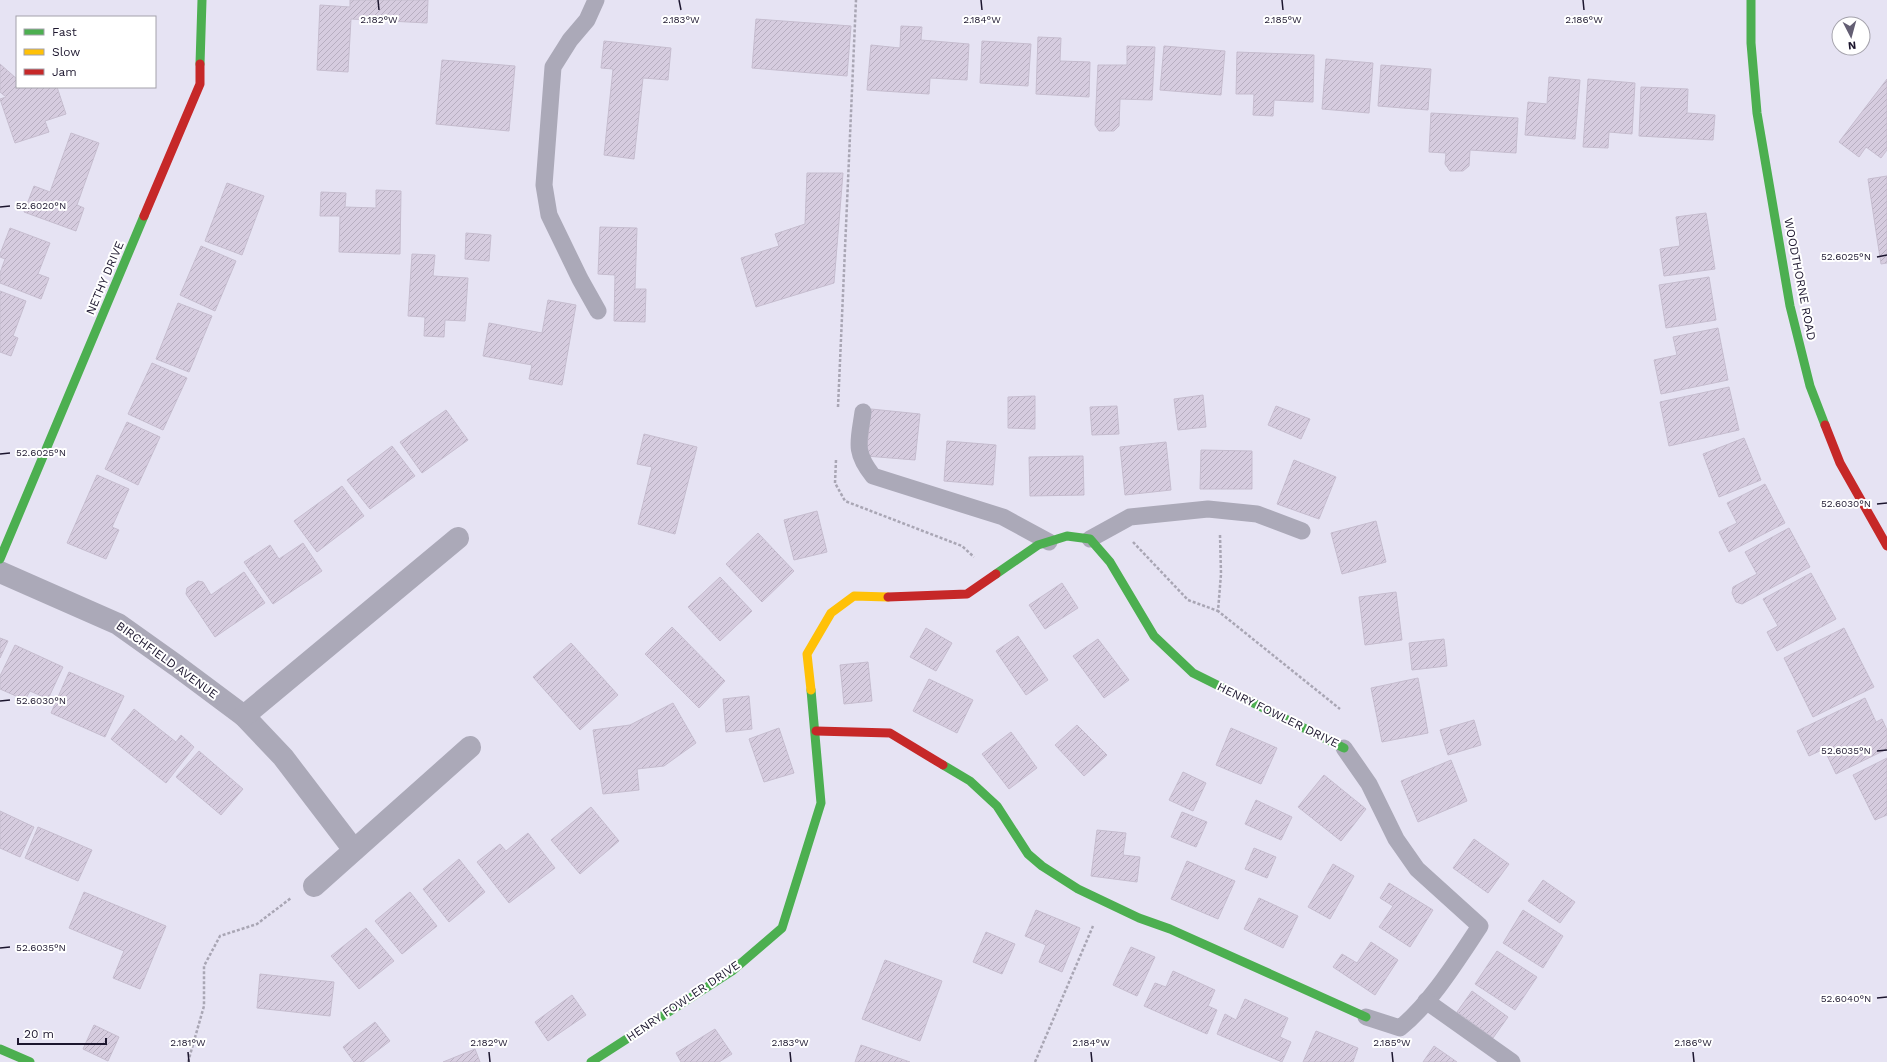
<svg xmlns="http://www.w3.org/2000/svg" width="1887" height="1062" font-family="'Work Sans',sans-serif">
  <defs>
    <pattern id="building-hatch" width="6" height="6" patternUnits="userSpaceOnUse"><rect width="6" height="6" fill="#d6ccdf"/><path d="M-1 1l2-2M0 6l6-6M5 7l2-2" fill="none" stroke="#b7aec0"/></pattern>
  </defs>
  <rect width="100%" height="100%" fill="#e6e3f3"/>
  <g fill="url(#building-hatch)" stroke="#c6bdcf">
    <polygon points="350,0 428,0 427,23 351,19 348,72 317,70 320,5 350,7"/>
    <polygon points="756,19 851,26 847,76 752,68"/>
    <polygon points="901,26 922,27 921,40 969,44 967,80 930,78 929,94 867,90 871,45 900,48"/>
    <polygon points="1038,37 1061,38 1060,61 1090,62 1089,97 1036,94"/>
    <polygon points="604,41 671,48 668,80 643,78 634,159 604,155 613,69 601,68"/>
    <polygon points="982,41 1031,44 1028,86 980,83"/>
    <polygon points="1127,46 1155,47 1152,100 1120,99 1119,126 1114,131 1099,131 1095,125 1098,65 1127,65"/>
    <polygon points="1164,46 1225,51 1221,95 1160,90"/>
    <polygon points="1237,52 1314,55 1313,102 1274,100 1273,116 1253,115 1254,94 1236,94"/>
    <polygon points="1326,59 1373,63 1369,113 1322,109"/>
    <polygon points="442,60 515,66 509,131 436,124"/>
    <polygon points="0,64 17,79 17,87 57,87 66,114 45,121 49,132 15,143 0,99 6,97 0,92"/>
    <polygon points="1381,65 1431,69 1428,110 1378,106"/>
    <polygon points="1549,77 1580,80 1575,139 1525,135 1528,102 1547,104"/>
    <polygon points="1588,79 1635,83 1632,134 1609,132 1608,148 1583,147"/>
    <polygon points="1887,79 1887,150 1881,158 1866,147 1859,157 1839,142"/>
    <polygon points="1641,87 1688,89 1687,113 1715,115 1713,140 1639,136"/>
    <polygon points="1431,113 1518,118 1516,153 1470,150 1469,166 1463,171 1450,171 1445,164 1446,153 1429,152"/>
    <polygon points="71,133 99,143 77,205 84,208 76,231 24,212 34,186 50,192"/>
    <polygon points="807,173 843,173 834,283 756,307 741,258 779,246 775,234 805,224"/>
    <polygon points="1887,176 1887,263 1881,264 1868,179"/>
    <polygon points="227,183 264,196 242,255 205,241"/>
    <polygon points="376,190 401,191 400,254 339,252 340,216 320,216 321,192 346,193 345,207 376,208"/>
    <polygon points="1706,213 1715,269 1664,276 1660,249 1680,246 1676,217"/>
    <polygon points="600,227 637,228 635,289 646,289 645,322 614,321 615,275 598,274"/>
    <polygon points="10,228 50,243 38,274 49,278 41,299 0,283 0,273 5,259 0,257 0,254"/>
    <polygon points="466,233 491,235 489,261 465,259"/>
    <polygon points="201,246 236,261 215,311 180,295"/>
    <polygon points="412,254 435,255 433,276 468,278 465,321 445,320 444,337 424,336 425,317 408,316"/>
    <polygon points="1709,277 1716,320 1666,328 1659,285"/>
    <polygon points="0,291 26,301 13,336 18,338 11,356 0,352"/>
    <polygon points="548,300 576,305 562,385 529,379 532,365 483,356 489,323 542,333"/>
    <polygon points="178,303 212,316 189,372 156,359"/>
    <polygon points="1718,328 1728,380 1661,394 1654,360 1677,355 1673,337"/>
    <polygon points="152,363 187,378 163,430 128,414"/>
    <polygon points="1729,387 1739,430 1669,446 1660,402"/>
    <polygon points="1203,395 1206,427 1178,430 1174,399"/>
    <polygon points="1035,396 1035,429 1008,428 1008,397"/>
    <polygon points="1117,406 1119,434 1092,435 1090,407"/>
    <polygon points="1276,406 1310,419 1301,439 1268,425"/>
    <polygon points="871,409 920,414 915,460 866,456"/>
    <polygon points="446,410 468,440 422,473 400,442"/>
    <polygon points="127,422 160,437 138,485 105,469"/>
    <polygon points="644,434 697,447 675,534 638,524 652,467 637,464"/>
    <polygon points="1744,438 1761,480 1719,497 1703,454"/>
    <polygon points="947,441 996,445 993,485 944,481"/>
    <polygon points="1166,442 1171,490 1125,495 1120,447"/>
    <polygon points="392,446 415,476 370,509 347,480"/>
    <polygon points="1201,450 1252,451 1252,489 1200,489"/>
    <polygon points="1083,456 1084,495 1030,496 1029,457"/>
    <polygon points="1294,460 1336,477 1319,519 1277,504"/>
    <polygon points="97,475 129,489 112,527 119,530 106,559 67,543"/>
    <polygon points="1765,484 1785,523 1729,552 1719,532 1737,523 1727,503"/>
    <polygon points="342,486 364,516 317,552 294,521"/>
    <polygon points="817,511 827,552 794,560 784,520"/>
    <polygon points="1376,521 1386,562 1342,574 1331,533"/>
    <polygon points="1789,528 1810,567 1742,604 1736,602 1732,593 1733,587 1757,574 1745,552"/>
    <polygon points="758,533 794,571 762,602 726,564"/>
    <polygon points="303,543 322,571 273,604 244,562 270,545 279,559"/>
    <polygon points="244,572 265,603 215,637 186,594 187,588 198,581 203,582 211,595"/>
    <polygon points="1811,573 1836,619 1777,651 1767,632 1778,626 1763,599"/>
    <polygon points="720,577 752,611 720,641 688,607"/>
    <polygon points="1062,583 1078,608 1045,629 1029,605"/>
    <polygon points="1396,592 1402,640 1365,645 1359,597"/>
    <polygon points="672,627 725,681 699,708 645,654"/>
    <polygon points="926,628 952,643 936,671 910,657"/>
    <polygon points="1844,628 1874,687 1813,717 1784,658"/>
    <polygon points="1018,636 1048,680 1026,695 996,651"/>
    <polygon points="0,638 8,641 0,658"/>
    <polygon points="1098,639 1129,680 1104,698 1073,656"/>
    <polygon points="1444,639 1447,666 1412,670 1409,643"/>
    <polygon points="571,643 618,695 580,730 533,677"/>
    <polygon points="15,645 63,667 48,699 30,691 25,700 0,689 0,676"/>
    <polygon points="868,662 872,701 844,704 840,665"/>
    <polygon points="69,672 124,696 105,737 51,713"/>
    <polygon points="1418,678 1428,733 1382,742 1371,688"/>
    <polygon points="929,679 973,700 957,733 913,711"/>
    <polygon points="749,696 752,729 726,732 723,699"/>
    <polygon points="1865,698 1876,722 1882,719 1887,730 1887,749 1836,774 1824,749 1809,756 1797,731"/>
    <polygon points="673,703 696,743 664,766 637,769 639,790 603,794 593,730 630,725"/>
    <polygon points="134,709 176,742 181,735 194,747 166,783 111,739"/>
    <polygon points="1474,720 1481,745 1448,755 1440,730"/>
    <polygon points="1077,725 1107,755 1084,776 1055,745"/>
    <polygon points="779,728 794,773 764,782 749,739"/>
    <polygon points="1231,728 1277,748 1261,784 1216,765"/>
    <polygon points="1011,732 1037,768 1009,789 982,754"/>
    <polygon points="199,751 243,789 221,815 176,777"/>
    <polygon points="1887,758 1887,815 1875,820 1853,775"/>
    <polygon points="1451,760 1467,801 1418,822 1401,781"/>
    <polygon points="1183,772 1206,783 1193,811 1169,800"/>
    <polygon points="1324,775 1366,809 1341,841 1298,807"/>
    <polygon points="1256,800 1292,817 1281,840 1245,824"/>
    <polygon points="591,807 619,841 580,874 551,840"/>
    <polygon points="0,811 34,827 20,857 0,848"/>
    <polygon points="1182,812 1207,822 1196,847 1171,837"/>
    <polygon points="38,827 92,850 78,881 25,858"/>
    <polygon points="1097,830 1126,833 1123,855 1140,857 1137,882 1091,876"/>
    <polygon points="528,833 555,868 509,903 477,862 500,844 506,851"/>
    <polygon points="1474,839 1509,864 1488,893 1453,868"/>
    <polygon points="1254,848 1276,857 1267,878 1245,869"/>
    <polygon points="459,859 485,892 449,922 423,889"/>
    <polygon points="1187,861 1235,881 1218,919 1171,899"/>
    <polygon points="1333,864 1354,876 1330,919 1308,907"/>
    <polygon points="1543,880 1575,902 1560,923 1528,901"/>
    <polygon points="1389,883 1433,910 1410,947 1379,927 1393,906 1380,898"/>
    <polygon points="84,892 166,926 140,989 113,978 124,951 69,928"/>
    <polygon points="410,892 437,926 402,954 375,921"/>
    <polygon points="1259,898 1298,916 1283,948 1244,929"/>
    <polygon points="1036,910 1080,928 1062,972 1039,962 1046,945 1025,936"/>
    <polygon points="1523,910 1563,936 1543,968 1503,943"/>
    <polygon points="366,928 394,961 359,989 331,956"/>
    <polygon points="986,932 1015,944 1002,974 973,962"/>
    <polygon points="1371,942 1398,960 1375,995 1333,967 1342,954 1357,963"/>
    <polygon points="1131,947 1155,957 1137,996 1113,985"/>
    <polygon points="1497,951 1537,977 1515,1010 1475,984"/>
    <polygon points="885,960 942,981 920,1041 862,1019"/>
    <polygon points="1173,971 1215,990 1208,1006 1217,1010 1207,1034 1144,1006 1155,983 1166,987"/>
    <polygon points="260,974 334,982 330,1016 257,1008"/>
    <polygon points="1472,991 1508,1017 1493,1038 1457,1012"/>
    <polygon points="572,995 586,1015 548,1041 535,1022"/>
    <polygon points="1245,999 1288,1018 1280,1037 1291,1042 1282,1062 1217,1034 1225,1014 1236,1020"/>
    <polygon points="375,1022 390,1041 363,1062 354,1062 343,1047"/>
    <polygon points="94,1025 119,1037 108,1061 83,1049"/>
    <polygon points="715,1029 732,1054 719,1062 681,1062 676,1053"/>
    <polygon points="1316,1031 1358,1048 1353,1062 1303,1062"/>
    <polygon points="861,1045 910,1062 855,1062"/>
    <polygon points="1434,1046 1457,1062 1423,1062"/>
    <polygon points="475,1049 480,1062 443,1062"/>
  </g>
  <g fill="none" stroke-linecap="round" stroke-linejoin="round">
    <g stroke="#a9a6b4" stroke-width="2.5" stroke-dasharray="3 2" stroke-linecap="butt">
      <polyline points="838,407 856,0"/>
      <polyline points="836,460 835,483 845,501 962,546 974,557"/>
      <polyline points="1220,535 1221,574 1218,611 1340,709"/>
      <polyline points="1133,542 1188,600 1218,611"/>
      <polyline points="188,1062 204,1006 204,966 220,936 257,924 291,898"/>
      <polyline points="1035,1062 1093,926"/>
    </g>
    <g stroke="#aba9b8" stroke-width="17">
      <polyline points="596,0 587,20 570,40 553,67 544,185 549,215 580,279 598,311"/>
      <path d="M863,412c-4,29 -10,39 10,64l130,41 46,25"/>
      <polyline points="1090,539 1130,517 1208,509 1257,514 1302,531"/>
      <path d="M1344,748l25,36 27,55 21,30 63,57c-22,33 -49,77 -80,102l-34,-11"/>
      <polyline points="1426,1001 1512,1062"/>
    </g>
    <g stroke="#aba9b8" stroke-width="22">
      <polyline points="0,572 118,624 177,666 244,716 283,757 354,850"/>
      <polyline points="244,716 458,538"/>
      <polyline points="314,886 470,747"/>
    </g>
    <g stroke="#4caf50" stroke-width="9">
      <polyline points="1751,0 1751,43 1757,113 1790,306 1810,386 1825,425"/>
      <polyline points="200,64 202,0"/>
      <polyline points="0,559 144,216"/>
      <polyline points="996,574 1038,545 1067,536 1090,539 1110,562 1154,636 1193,673 1344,748"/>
      <polyline points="943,765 970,781 997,806 1028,854 1042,866 1078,889 1139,918 1170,929 1366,1017"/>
      <polyline points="0,1049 30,1062"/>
      <polyline points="591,1062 732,971 782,928 821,803 811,690"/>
    </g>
    <polyline stroke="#ffc107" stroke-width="9" points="811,690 807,654 831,613 854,596 888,597"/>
    <g stroke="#c62828" stroke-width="9">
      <polyline points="144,216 200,84 200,64"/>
      <polyline points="1825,425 1840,463 1887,546"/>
      <polyline points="888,597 967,594 996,574"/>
      <polyline points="816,731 890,733 943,765"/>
    </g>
  </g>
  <path fill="none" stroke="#1c162e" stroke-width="1.5" d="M378,0l1,10M679,0l2,10M981,0l1,10M1282,0l1,10M1583,0l1,10M0,207l10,-1M1877,257l10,-2M0,454l10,-1M1877,504l10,-1M0,701l10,-1M1877,751l10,-1M0,948l10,-1M1877,998l10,-1M188,1052l1,10M489,1052l1,10M790,1052l1,10M1091,1052l1,10M1392,1052l1,10M1693,1052l1,10"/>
  <g text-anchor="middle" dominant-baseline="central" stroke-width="4" stroke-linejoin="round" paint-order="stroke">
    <g font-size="12" fill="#1c162e" stroke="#fff">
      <text transform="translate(105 278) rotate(-67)">NETHY DRIVE</text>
      <text transform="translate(1800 279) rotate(79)">WOODTHORNE ROAD</text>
      <text transform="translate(167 660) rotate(36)">BIRCHFIELD AVENUE</text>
      <text transform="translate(1278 715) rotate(26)">HENRY FOWLER DRIVE</text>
      <text transform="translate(683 1001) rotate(-34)">HENRY FOWLER DRIVE</text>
    </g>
  </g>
  <g font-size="10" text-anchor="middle" fill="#1c162e" stroke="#fff" stroke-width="4" stroke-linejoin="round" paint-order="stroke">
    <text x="379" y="23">2.182°W</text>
    <text x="681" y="23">2.183°W</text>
    <text x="982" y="23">2.184°W</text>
    <text x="1283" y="23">2.185°W</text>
    <text x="1584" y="23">2.186°W</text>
    <text x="41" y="209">52.6020°N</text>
    <text x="1846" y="260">52.6025°N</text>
    <text x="41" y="456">52.6025°N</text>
    <text x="1846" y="507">52.6030°N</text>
    <text x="41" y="704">52.6030°N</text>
    <text x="1846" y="754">52.6035°N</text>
    <text x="41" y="951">52.6035°N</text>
    <text x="1846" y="1002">52.6040°N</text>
    <text x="188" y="1046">2.181°W</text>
    <text x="489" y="1046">2.182°W</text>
    <text x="790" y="1046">2.183°W</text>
    <text x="1091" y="1046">2.184°W</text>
    <text x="1392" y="1046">2.185°W</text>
    <text x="1693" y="1046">2.186°W</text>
  </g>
  <rect x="16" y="16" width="140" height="72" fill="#ffffff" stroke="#a4a2ab"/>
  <rect x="24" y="29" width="20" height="6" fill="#4caf50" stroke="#a4a2ab"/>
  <text x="52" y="36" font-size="12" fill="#1c162e">Fast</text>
  <rect x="24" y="49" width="20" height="6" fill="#ffc107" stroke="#a4a2ab"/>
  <text x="52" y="56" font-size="12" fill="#1c162e">Slow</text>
  <rect x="24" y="69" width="20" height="6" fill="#c62828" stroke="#a4a2ab"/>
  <text x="52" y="76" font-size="12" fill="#1c162e">Jam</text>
  <g transform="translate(1851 36) rotate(174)"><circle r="19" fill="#ffffff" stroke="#a4a2ab"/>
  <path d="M0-3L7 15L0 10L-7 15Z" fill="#635e73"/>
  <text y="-6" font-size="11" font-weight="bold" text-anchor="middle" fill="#1c162e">N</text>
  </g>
  <path d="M18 1038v6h88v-6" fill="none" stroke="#1c162e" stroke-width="2"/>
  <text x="24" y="1038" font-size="12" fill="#1c162e" stroke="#ffffff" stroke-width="3" paint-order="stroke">20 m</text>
</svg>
